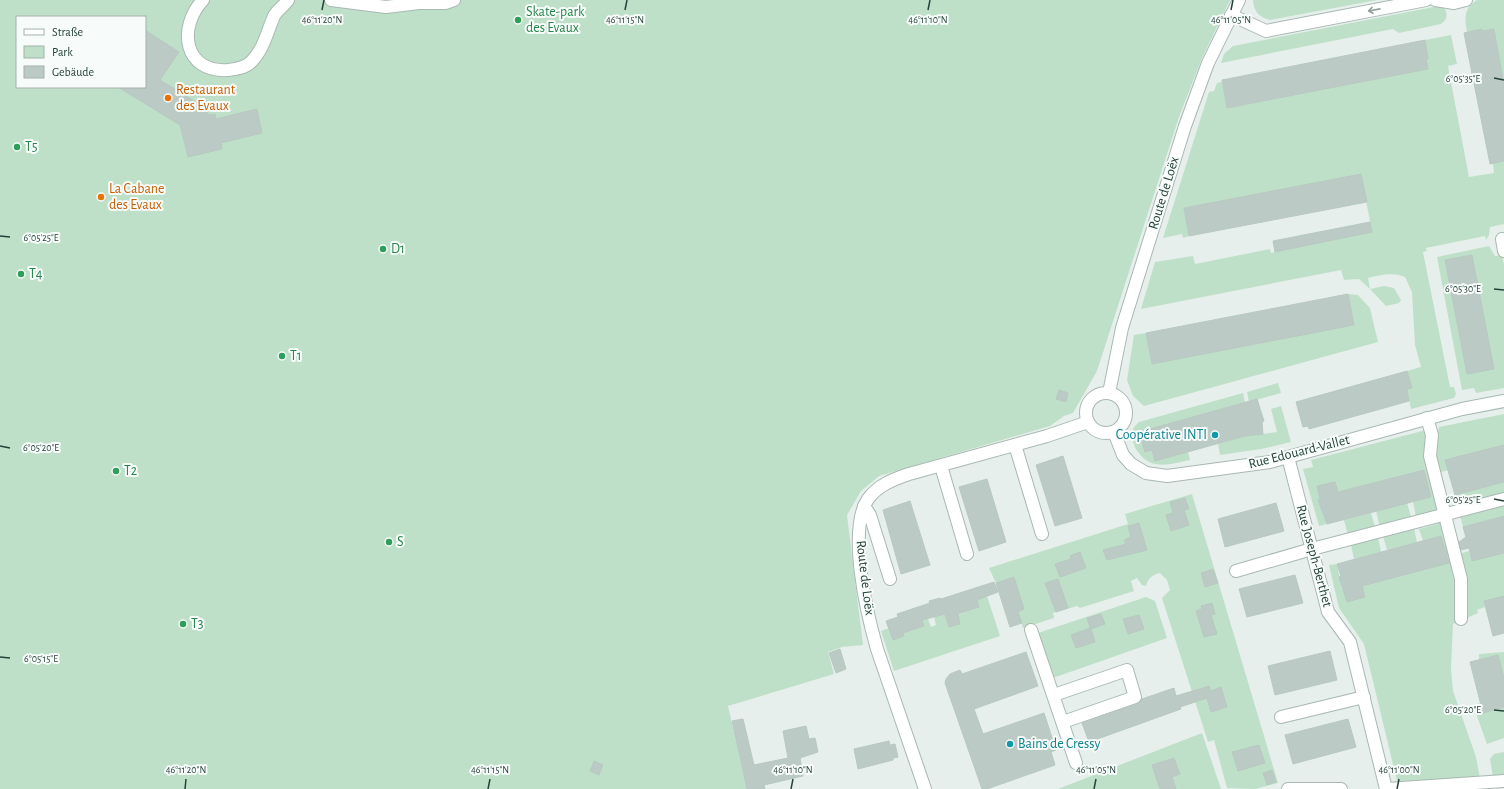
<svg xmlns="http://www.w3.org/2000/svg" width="1504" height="789" font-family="'Alegreya Sans',sans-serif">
  <rect width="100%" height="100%" fill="#e6efeb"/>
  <g fill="#bfe0c8" fill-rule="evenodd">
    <path d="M0,0h1230l-28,58 -23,59 -82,254 -24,42 -9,3 -14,10 -171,50 -18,15 -14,24 16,130 -21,2 -14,5 6,22 -106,32 19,83h-747zM17,17h128v70h-128z"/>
    <path d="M1253,0h124l-107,20c-11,-3 -16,-8 -17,-20z"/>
    <path d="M1477,0h27v84l-10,-55 -11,2 -1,-2 -15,3c-2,-14 -4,-23 10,-32z"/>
    <path d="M1439,6l6,3c3,7 2,10 -4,15l-42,9 -6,-4 -172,34 3,-9 9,-8z"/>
    <path d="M1451,35l6,29 -9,2 21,111 25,-4 -1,-10 11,-2v63l-14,3 -1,8 -3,5 -1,-4 -59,12 1,3 -4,1 27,135h4l2,7 -2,4 -43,11 -4,-20 5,-1 -5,-17 14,-4 -6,-22 -3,-53 -7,-15c-13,-5 -24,-2 -37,1l2,11 14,-3 10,2 7,12 -2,3 -13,3 -16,-17 -11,-10 -15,1 -3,-10 -200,39 14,-47 38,-6 2,8 75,-15 1,4 4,-1 97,-20 -11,-58 -177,34 5,28 -6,2 -1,-4 -19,4 46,-146 5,-1 3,-8 5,-1 5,26 201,-39 -2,-10 2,-1 -3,-18z"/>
    <polygon points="1489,246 1495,256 1502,255 1504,265 1504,388 1476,393 1474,388 1462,390 1437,257"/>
    <polygon points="1348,294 1358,295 1370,308 1378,342 1144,406 1133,396 1127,380 1134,335 1146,333 1152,364 1311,333"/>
    <polygon points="1278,383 1281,393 1249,402 1247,392"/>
    <path d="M1243,393l2,9 -106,30 6,20 7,-2 3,11 33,-9 2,8c-19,4 -39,11 -52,-8 -4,-5 -6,-13 -7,-20l4,-6 4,-4z"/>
    <polygon points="1281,406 1291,442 1261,449 1220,455 1218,444 1245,436 1277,432 1271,409"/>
    <polygon points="1504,414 1504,445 1446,460 1448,470 1438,473 1435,450 1439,427"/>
    <polygon points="1426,430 1427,454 1440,511 1416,517 1413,502 1431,497 1424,470 1338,492 1335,482 1317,486 1320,499 1318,500 1327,524 1319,526 1303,469 1313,467 1311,460"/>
    <polygon points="1504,482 1504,495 1458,506 1455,495"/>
    <path d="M1192,494l86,289 -23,6 -28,-1 -13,-48 -6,2 -46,-144 8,-8 -3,-10 -7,-7c-8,2 -12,5 -14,13l-4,-1 -5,-7 -6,3 3,10 -54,17 -3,-2 -24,7 1,5 -31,10 -5,-16 6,-3 -10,-31 -18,5 -7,-15 139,-44 -3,-10z"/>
    <polygon points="1407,503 1412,520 1380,528 1376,511"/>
    <polygon points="1504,503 1504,516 1463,527 1460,515"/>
    <polygon points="1371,513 1375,527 1348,535 1344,520"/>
    <polygon points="1442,519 1457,577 1457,623 1453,624 1451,669 1453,691 1476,757 1480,779 1397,781 1364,644 1339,608 1329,565 1337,564 1342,589 1365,597 1362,586 1448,563 1441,536 1423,541 1419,529 1438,524 1437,520"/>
    <polygon points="1414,528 1417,543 1387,550 1383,536"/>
    <polygon points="1378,537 1381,552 1354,559 1351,545"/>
    <polygon points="1469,551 1472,561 1504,553 1504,599 1484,601 1485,607 1477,610 1478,613 1465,619 1459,554"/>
    <polygon points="987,596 1000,636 894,671 881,631 889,628 893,640 904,636 903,633 924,626 922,618 927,616 931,627 936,625 934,617 940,609 958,615 979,607 977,600"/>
    <polygon points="1146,597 1155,601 1167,638 1053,678 1038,633"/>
    <polygon points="1504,652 1504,678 1479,660 1479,654"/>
    <polygon points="1481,703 1483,713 1504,707 1504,738 1487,744 1473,705"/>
    <polygon points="1202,733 1221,789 1058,789"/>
    <polygon points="1504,752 1504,777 1493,777 1490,759 1494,754"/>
  </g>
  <g fill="#bbcac4" stroke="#b8c9c2">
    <polygon points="1482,29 1483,31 1494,29 1504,84 1504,161 1490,164 1464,33"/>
    <polygon points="145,30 179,52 160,80 207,109 208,115 215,114 216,119 257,109 262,133 221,143 222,149 188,157 180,125 118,87 145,87"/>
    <polygon points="1425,40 1428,59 1426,59 1428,69 1227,108 1222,80"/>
    <polygon points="1361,174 1367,202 1189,236 1184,208"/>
    <polygon points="1370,222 1372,232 1275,252 1273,241"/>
    <polygon points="1472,255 1494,369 1467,374 1445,260"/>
    <polygon points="1348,294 1354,325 1152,364 1146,333"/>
    <polygon points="1407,371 1412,388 1407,389 1409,401 1309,429 1308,426 1303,427 1296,402"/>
    <polygon points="1059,390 1068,393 1066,402 1056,399"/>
    <polygon points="1257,399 1264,421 1262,422 1263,434 1245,436 1155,461 1152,450 1145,452 1139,432"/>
    <polygon points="1504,445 1504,482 1455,495 1445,460"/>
    <polygon points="1063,456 1082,518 1055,526 1036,465"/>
    <polygon points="1424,470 1431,497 1327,524 1318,500 1320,499 1317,486 1335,482 1338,492"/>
    <polygon points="987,479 1006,542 979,551 959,487"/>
    <polygon points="1185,498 1189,509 1184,510 1189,525 1171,531 1166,515 1173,513 1170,502"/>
    <polygon points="910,501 930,565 901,574 883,510"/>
    <polygon points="1276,503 1284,531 1225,547 1218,519"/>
    <polygon points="1504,516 1504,553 1472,561 1469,548 1461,550 1459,542 1466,537 1463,527"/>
    <polygon points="1139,523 1147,550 1107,560 1103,550 1126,544 1124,540 1131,537 1128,526"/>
    <polygon points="1441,536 1449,563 1362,586 1365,597 1347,602 1339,577 1341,576 1337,564"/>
    <polygon points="1080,552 1086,568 1060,577 1055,564 1071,559 1070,556"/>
    <polygon points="1213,569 1218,583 1205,587 1201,573"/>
    <polygon points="1295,575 1303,603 1247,617 1239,589"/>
    <polygon points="1014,577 1024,609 1018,612 1022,623 1010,627 996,583"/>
    <polygon points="1058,579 1068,608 1056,612 1045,583"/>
    <polygon points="994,582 998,592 977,600 979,607 958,614 960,624 949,627 945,614 922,620 924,626 903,633 904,636 893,640 886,621 898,617 897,614 930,603 929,601 940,598 941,599"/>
    <polygon points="1504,596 1504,633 1493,636 1484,601"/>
    <polygon points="1212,603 1215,614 1211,615 1217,634 1204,637 1196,611 1202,609 1201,606"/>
    <polygon points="1101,614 1105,624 1091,629 1095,642 1076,648 1071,635 1090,628 1087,618"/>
    <polygon points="1139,615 1144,629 1128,634 1123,619"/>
    <polygon points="840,649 846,669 836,673 829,653"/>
    <polygon points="1330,651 1337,680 1275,695 1268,666"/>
    <polygon points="1026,652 1038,686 974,709 983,734 1044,713 1056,750 1051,752 1055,765 987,789 982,789 945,683 946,679 950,674 960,670 962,674"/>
    <polygon points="1498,655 1504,678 1504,707 1483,713 1470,662"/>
    <polygon points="1209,686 1211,691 1221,687 1227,707 1211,712 1207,698 1180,707 1181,709 1089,742 1082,723 1137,704 1142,699 1174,688 1176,696"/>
    <polygon points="743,719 754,765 788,758 783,731 806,726 809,739 815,738 818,752 800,758 803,776 764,785 765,789 747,789 732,721"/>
    <polygon points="1348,719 1356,747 1293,764 1285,735"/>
    <polygon points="889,741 890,745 895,744 898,757 893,758 893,760 858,769 854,749"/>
    <polygon points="1259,745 1265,763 1238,771 1232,752"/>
    <polygon points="1174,758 1180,774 1172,777 1176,789 1160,789 1152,765"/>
    <polygon points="594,761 603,765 599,775 590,771"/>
    <polygon points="1272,770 1276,782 1267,785 1263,773"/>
  </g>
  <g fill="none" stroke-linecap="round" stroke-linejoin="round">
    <g stroke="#a8b8b2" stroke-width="14">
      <g id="minor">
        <path d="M203,0c-26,28 -19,73 25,70 8,-1 17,-2 23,-8 13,-13 16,-30 23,-46 3,-6 10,-10 14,-16"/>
        <polyline points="331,0 386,7 419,3 446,3 454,0"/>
        <polyline points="1435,0 1454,3 1466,0"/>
        <polyline points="1231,15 1266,31 1426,0"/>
        <polyline points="1502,239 1504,251"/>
        <circle cx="1106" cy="413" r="20"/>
        <polyline points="1109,393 1122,328 1185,126 1208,63 1239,0"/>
        <polyline points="1427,418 1432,435 1430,456 1461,579 1461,619"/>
        <polyline points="1114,432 1123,455 1131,464 1146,473 1167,476 1270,462 1462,409 1504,401"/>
        <polyline points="1015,445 1042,534"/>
        <polyline points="1288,457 1328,612 1350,642 1386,789"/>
        <polyline points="941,466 967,554"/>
        <polyline points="864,506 870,515 890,579"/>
        <polyline points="1236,571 1312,549 1504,499"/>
        <polyline points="1031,630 1076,763"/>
        <polyline points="1054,695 1127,670 1135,697 1063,722"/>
        <polyline points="1281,717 1364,697"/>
        <path d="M925,789l-48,-140c-10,-35 -30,-119 -9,-150 10,-14 26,-20 41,-25l138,-38 41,-14"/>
        <polyline points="1288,789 1341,789"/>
        <polyline points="1387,789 1504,781"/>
      </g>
    </g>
    <use href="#minor" stroke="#fff" stroke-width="12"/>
  </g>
  <defs><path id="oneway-shaft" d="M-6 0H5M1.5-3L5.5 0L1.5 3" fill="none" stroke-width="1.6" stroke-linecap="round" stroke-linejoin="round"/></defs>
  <use stroke="#92a09c" href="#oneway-shaft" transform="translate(1374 10) rotate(169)"/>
  <path fill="none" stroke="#24423a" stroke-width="1.5" d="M322,10l2,-10M625,10l2,-10M928,10l2,-10M1231,10l2,-10M1494,78l10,2M0,236l10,1M1494,289l10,1M0,446l10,2M1494,499l10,2M0,657l10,1M1494,710l10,1M185,789l1,-10M488,789l2,-10M791,789l2,-10M1094,789l2,-10M1397,789l2,-10"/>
  <g fill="#2e9e5b" stroke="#f7fbf9" stroke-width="1.5">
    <circle cx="518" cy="20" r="4"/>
    <circle cx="17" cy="147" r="4"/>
    <circle cx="383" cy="249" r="4"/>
    <circle cx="21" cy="274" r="4"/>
    <circle cx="282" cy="356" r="4"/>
    <circle cx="116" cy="471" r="4"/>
    <circle cx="389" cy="542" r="4"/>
    <circle cx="183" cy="624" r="4"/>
  </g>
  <g fill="#e8710a" stroke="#f7fbf9" stroke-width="1.5">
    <circle cx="168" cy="98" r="4"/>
    <circle cx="101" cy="197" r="4"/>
  </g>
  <g fill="#0f9aa8" stroke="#f7fbf9" stroke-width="1.5">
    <circle cx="1215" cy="435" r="4"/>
    <circle cx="1010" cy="744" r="4"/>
  </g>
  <g text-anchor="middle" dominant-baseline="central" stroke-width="4" stroke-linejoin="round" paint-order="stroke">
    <g font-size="14" fill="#27864d" stroke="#f7fbf9" text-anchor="start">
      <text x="526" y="12">Skate-park<tspan x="526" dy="16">des Evaux</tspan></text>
      <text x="25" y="147">T5</text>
      <text x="391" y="249">D1</text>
      <text x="29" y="274">T4</text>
      <text x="290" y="356">T1</text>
      <text x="124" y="471">T2</text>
      <text x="397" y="542">S</text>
      <text x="191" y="624">T3</text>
    </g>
    <g font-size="14" fill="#c56008" stroke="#f7fbf9" text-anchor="start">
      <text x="176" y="90">Restaurant<tspan x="176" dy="16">des Evaux</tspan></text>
      <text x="109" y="189">La Cabane<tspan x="109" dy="16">des Evaux</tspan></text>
    </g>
    <g font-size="14" fill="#24423a" stroke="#f7fbf9">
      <text transform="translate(1164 193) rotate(-73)">Route de Loëx</text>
      <text transform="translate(1299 452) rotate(-14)">Rue Edouard-Vallet</text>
      <text transform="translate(1314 556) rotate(75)">Rue Joseph-Berthet</text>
      <text transform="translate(865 578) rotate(83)">Route de Loëx</text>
    </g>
    <g font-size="14" fill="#0d838f" stroke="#f7fbf9" text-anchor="end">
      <text x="1207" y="435">Coopérative INTI</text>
      <text x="1018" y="744" text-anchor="start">Bains de Cressy</text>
    </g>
  </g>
  <g font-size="10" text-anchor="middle" fill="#24423a" stroke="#f7fbf9" stroke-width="4" stroke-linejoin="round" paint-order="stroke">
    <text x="322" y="23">46°11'20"N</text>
    <text x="625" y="23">46°11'15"N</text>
    <text x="928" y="23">46°11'10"N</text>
    <text x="1231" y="23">46°11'05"N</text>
    <text x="1463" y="82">6°05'35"E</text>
    <text x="41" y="241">6°05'25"E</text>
    <text x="1463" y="292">6°05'30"E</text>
    <text x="41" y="451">6°05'20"E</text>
    <text x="1463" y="503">6°05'25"E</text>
    <text x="41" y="662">6°05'15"E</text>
    <text x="1463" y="713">6°05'20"E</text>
    <text x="186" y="773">46°11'20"N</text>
    <text x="490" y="773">46°11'15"N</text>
    <text x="793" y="773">46°11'10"N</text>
    <text x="1096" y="773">46°11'05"N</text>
    <text x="1399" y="773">46°11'00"N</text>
  </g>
  <rect x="16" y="16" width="130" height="72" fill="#f7fbf9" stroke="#a3b1ad"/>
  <rect x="24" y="29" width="20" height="6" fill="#ffffff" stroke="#a3b1ad"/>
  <text x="52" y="36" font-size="12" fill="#24423a">Straße</text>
  <rect x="24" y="46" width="20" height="12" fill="#bfe0c8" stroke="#a3b1ad"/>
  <text x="52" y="56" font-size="12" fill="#24423a">Park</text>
  <rect x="24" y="66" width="20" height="12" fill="#bbcac4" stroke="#a3b1ad"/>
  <text x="52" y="76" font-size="12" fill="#24423a">Gebäude</text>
</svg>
